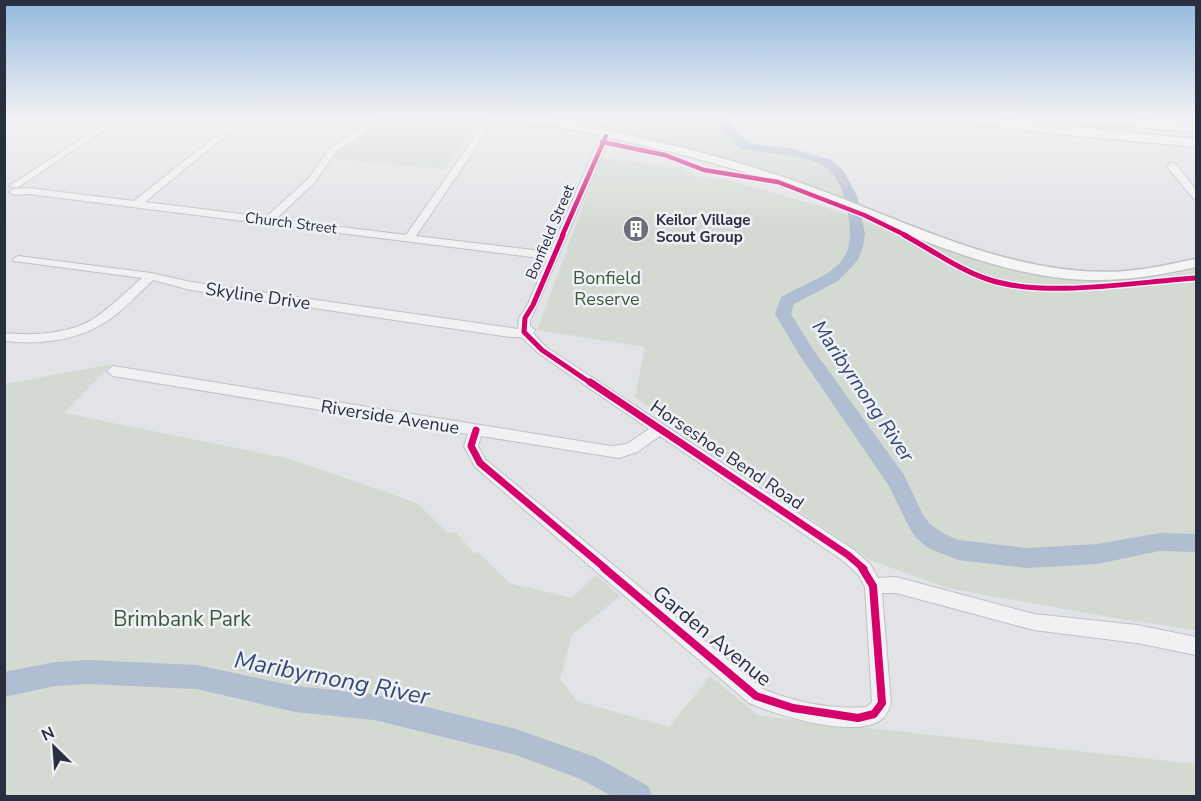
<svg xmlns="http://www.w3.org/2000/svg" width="1201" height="801" font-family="'Nunito Sans',sans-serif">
  <rect width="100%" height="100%" fill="#e2e3e6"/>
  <g fill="#d2dad2">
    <path d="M378,118h109l-3,5 -6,1 -34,45 -113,-10c12,-18 36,-23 47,-41z"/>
    <path d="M547,118h171c13,7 14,21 28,28 22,4 71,6 88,21 9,9 16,26 19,38l-249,-75z"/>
    <polygon points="601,158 683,168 687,175 723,179 824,207 969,257 1100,279 1153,278 1196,270 1196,630 1120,619 947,588 870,560 635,397 645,347 537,330"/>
    <polygon points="112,364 64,413 290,459 417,503 448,533 456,532 474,553 478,552 509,583 572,598 596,575 620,596 572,635 560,679 577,701 669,727 710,676 759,716 1196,764 1196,796 5,796 5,384"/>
  </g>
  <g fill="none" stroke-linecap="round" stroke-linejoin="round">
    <g fill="#b1bdd0" fill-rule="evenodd">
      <path d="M713,118l13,1 23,24 44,6 39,11 11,10 14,26 8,38 -2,13 -5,13 -20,21 -44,23 -3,10 21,34 92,127 19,40 7,9 14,10 15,6 68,8 70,-4 63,-11 36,1v18l-36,-1 -63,13 -70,4 -69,-8 -30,-12 -12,-10 -7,-11 -20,-41 -89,-130 -25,-42 6,-17c47,-26 81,-27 65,-92 -3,-15 -9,-32 -23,-39 -24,-14 -55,-11 -81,-17l-9,-6z"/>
      <polygon points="87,660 197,665 295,686 374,694 516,729 595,757 648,786 652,796 612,796 578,778 516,755 374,720 295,712 197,689 87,684 55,686 4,697 4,672 55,662"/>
    </g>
    <g stroke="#c0c1c4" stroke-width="2">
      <g id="minor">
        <polygon points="113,118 122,118 17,188 9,186"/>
        <path d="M238,118h9l-102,84 121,15 42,-38 22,-31 28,-18 11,-12h8l-13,16 -28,18 -22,31 -38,36 130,16 82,-117h8l-80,118 134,16 48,-110 5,-8h6l1,2 -80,185v5l5,4 -2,3 13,14 308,203 16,14 8,14 18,-1 138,37 103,11 59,12v18l-59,-12 -103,-13 -138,-37h-14l9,110c-2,6 -4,12 -9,16 -24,21 -106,-4 -133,-16l-274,-236 -11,-21 4,-12 -355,-58 -6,-5 6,-5 498,80 16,-2 22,-15 -111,-76 -17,-16h-11l-319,-47 -38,-10c-15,14 -31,32 -49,43 -29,18 -67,22 -100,18v-8c31,3 70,1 95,-18 15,-11 29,-25 43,-37l-128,-17 -1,-2 5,-3 133,17 40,9 327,47 1,-11 9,-14 19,-45 -518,-65 -15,1 -5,-3 5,-3 15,-1 105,13zM481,436l138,22 18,-6 23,-16 182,124 16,14 7,13 7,115 -6,5c-32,3 -73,-5 -103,-18l-278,-230 -7,-13z"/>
        <polygon points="1169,163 1175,163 1196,190 1196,199 1193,198 1168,168"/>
      </g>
    </g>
    <g stroke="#bec0c4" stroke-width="3">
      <path id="major" d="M511,118c44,-3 87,10 130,20 64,14 126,32 187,55 97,37 208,92 315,76 17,-2 35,-7 53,-10v8c-36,8 -70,14 -108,13 -106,-3 -220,-66 -320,-100 -70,-24 -144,-39 -216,-55 -9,4 -33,-1 -41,-7z"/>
    </g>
    <g stroke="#b4b6bb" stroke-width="2">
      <g id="highway">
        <polygon points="956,118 989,118 1196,139 1196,147 1056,134 962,122"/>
        <polygon points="1072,118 1118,118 1196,124 1196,132 1078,122"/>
      </g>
    </g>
    <use href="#minor" fill="#f1f1f3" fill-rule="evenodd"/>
    <use href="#major" fill="#f5f5f6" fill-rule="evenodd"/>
    <use href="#highway" fill="#f5f5f6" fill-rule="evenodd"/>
    <g stroke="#eff1f6" stroke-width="7">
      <g id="cycleway-far3">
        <polyline points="602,142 665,155 704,170 778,182 864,215 907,236"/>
        <polyline points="562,236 606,136"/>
      </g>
    </g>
    <g stroke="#eff1f6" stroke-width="8">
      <g id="cycleway-far2">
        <polyline points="563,235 533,305 525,318 524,332 542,350 592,384"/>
        <path d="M904,235c28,15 55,35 86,45 57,18 145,2 206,-2"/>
      </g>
    </g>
    <g stroke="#eff1f6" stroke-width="10">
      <g id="cycleway-far1">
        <polyline points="590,382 848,555 864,569"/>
        <polyline points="476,430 471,446 480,463 606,569"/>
      </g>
    </g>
    <g stroke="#eff1f6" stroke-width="12">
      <polyline id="cycleway" points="604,568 756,696 793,708 858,718 874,714 882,703 873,586 862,568"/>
    </g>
    <use href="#cycleway-far3" stroke="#d6006c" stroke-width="4.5"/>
    <use href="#cycleway-far2" stroke="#d6006c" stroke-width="5"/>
    <use href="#cycleway-far1" stroke="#d6006c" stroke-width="7"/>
    <use href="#cycleway" stroke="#d6006c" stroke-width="8"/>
  </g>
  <linearGradient id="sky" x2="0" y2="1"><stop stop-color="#92b8de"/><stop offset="0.51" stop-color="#f2f2f4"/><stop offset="1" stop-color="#f2f2f4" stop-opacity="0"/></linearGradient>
  <rect width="1201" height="230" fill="url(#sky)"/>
  <defs>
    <g id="building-disc" transform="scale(1.35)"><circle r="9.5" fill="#6a6e79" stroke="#eff1f6"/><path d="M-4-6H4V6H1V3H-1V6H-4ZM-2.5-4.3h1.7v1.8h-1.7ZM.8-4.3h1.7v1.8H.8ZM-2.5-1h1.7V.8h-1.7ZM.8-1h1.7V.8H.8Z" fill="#fff"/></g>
  </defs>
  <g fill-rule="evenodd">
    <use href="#building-disc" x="636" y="229"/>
  </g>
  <g text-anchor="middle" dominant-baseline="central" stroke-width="5" stroke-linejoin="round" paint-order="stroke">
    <g font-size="15" font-weight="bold" fill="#292f3f" stroke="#eff1f6" text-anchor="start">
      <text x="656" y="220">Keilor Village<tspan x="656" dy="17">Scout Group</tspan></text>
    </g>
    <g font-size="15" fill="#292f3f" stroke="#eff1f6">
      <text transform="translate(291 223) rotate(7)">Church Street</text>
      <text transform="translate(550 232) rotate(-67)">Bonfield Street</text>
    </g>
    <g font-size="18" fill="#3a5b37" stroke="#eff1f6">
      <text x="607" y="278">Bonfield<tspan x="607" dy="21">Reserve</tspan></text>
    </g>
    <g font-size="18" fill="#292f3f" stroke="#eff1f6">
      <text transform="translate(258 296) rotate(8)">Skyline Drive</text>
      <text transform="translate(390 417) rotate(9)">Riverside Avenue</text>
      <text transform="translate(727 455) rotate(34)">Horseshoe Bend Road</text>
    </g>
    <g font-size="20" font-style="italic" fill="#344a72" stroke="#eff1f6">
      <text transform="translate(863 391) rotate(56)">Maribyrnong River</text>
    </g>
    <g font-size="21" fill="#3a5b37" stroke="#eff1f6">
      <text x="182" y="619">Brimbank Park</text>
    </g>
    <g font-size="21" fill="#292f3f" stroke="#eff1f6">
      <text transform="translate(712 636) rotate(39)">Garden Avenue</text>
    </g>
    <g font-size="24" font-style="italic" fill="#344a72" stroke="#eff1f6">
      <text transform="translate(332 678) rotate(11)">Maribyrnong River</text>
    </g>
  </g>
  <rect width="1201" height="801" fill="none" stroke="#292f3f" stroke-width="12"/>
  <g transform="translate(54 747) rotate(335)" stroke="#eff1f6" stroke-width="4.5" paint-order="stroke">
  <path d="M0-4.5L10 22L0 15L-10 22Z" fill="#292f3f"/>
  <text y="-9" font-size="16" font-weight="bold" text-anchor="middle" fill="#292f3f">N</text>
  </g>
</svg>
